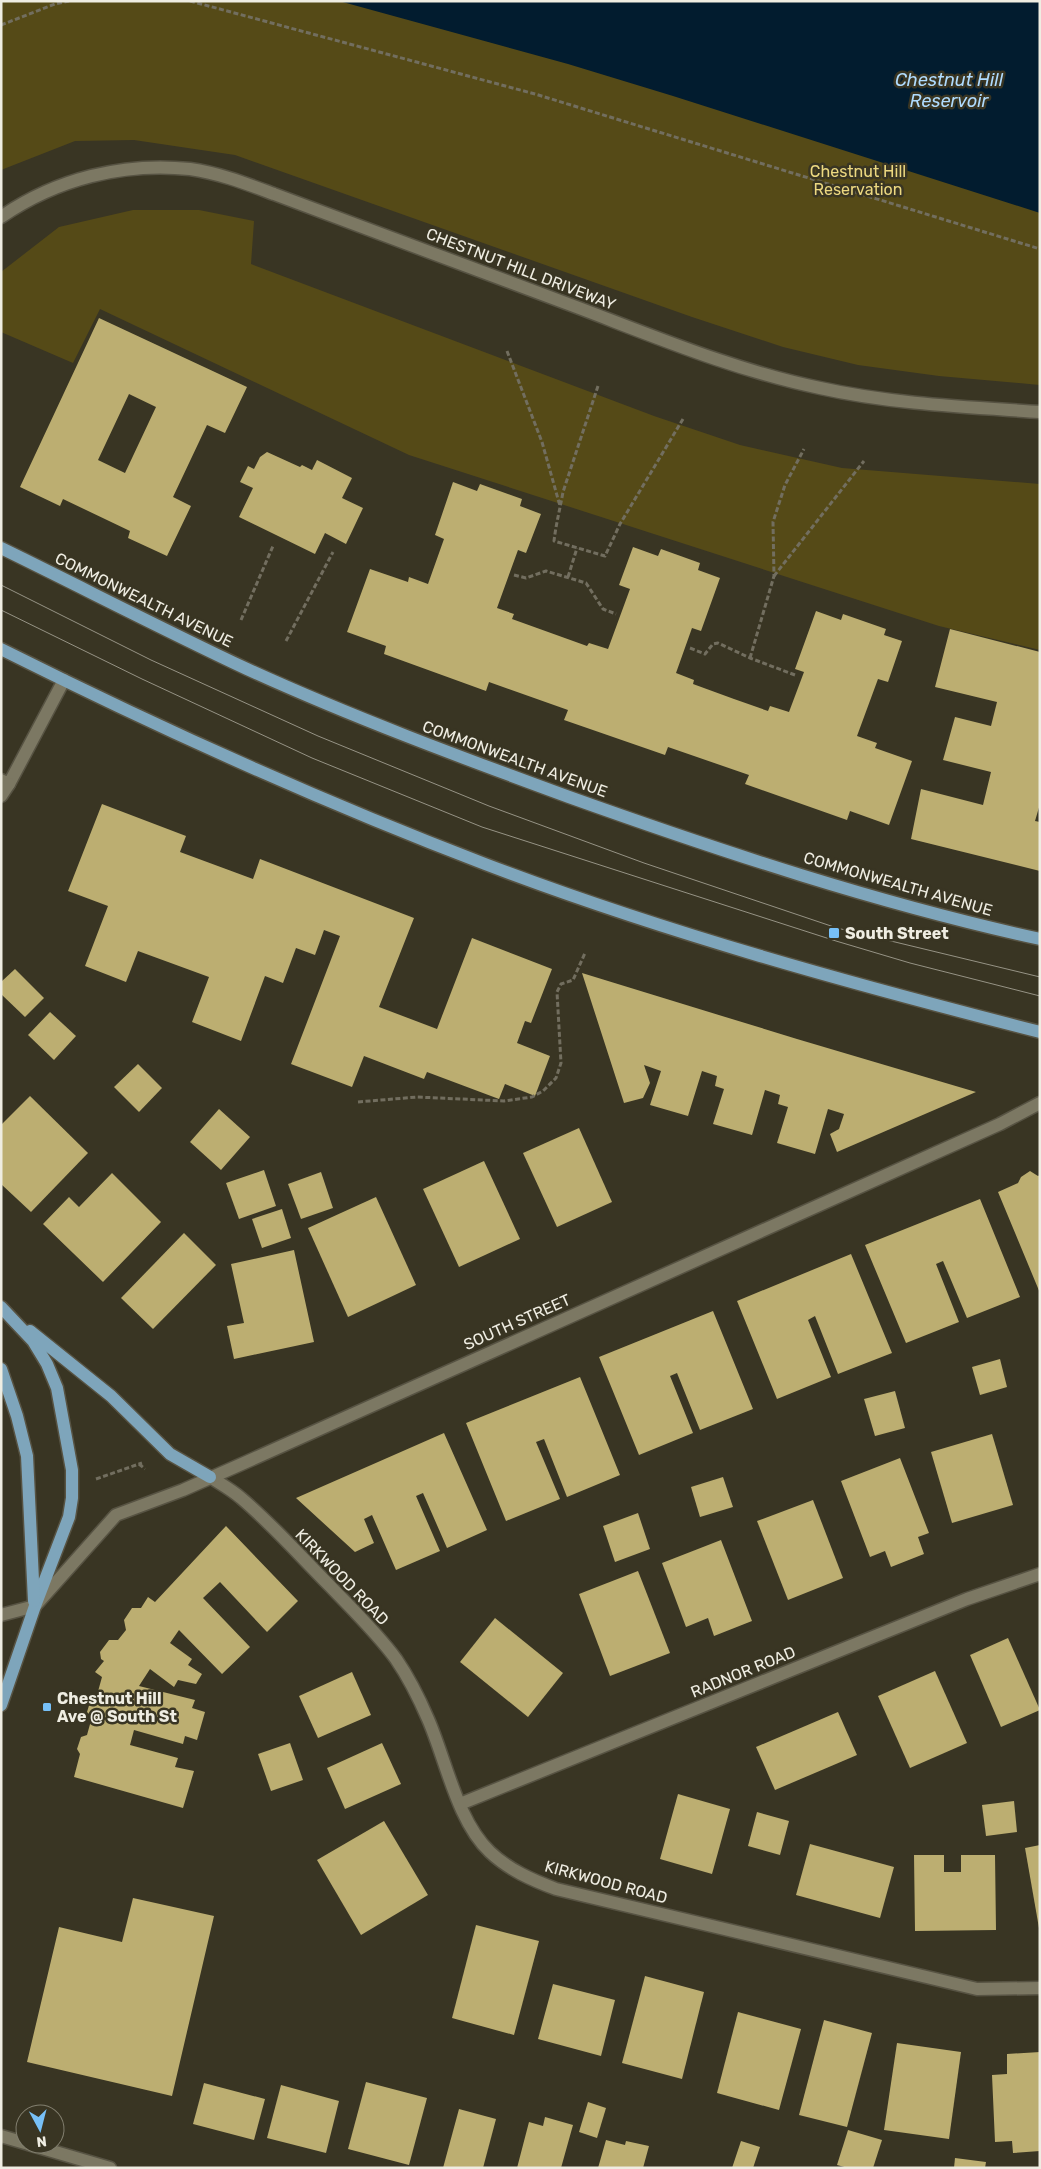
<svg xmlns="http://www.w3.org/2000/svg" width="1041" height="2169" font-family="Rubik,sans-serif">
  <rect width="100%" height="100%" fill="#393523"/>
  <g fill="#554a17">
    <polygon points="1,1 1040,1 1040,385 939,376 858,365 783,347 692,317 235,155 134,140 75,141 1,170"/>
    <polygon points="133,210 199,210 254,221 251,264 654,416 740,445 842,468 1040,484 1040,650 939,626 409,455 100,309 73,363 1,332 1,272 59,227"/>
  </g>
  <polygon fill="#021c2f" points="339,1 1040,1 1040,213 673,96 568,64"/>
  <g fill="#bcae71" fill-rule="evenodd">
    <path d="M99,318l148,69 -22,46 -18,-8 -34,72 18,9 -24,50 -39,-18 2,-7 -67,-32 -3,7 -40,-19zM129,394l27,13 -31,66 -27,-13z"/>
    <polygon points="267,452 300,467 302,465 312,470 317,460 352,478 342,498 363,508 346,544 325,533 315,554 239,517 253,488 240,482 248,466 254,469 260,457"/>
    <polygon points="453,482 477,491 480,484 522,499 520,506 541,514 526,553 518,550 497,608 514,614 512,619 587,646 589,643 608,649 630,589 619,585 633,547 658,556 661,549 700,563 698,570 720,578 701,631 692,628 676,673 694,680 693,684 734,699 768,711 770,706 789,712 804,672 795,669 816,611 841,620 843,614 886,629 884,635 902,641 888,682 878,679 857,736 877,743 875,748 912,761 889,825 850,811 847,820 745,784 749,775 668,747 665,755 564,720 568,710 489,682 486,691 384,654 386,646 347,632 370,569 408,582 409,577 428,584 444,539 435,535"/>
    <polygon points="950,629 1040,652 1040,804 1035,821 1040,822 1040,871 911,839 921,789 983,805 991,772 943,760 955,717 991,726 997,702 935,687"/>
    <polygon points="102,804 186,836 180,852 253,879 260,859 414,918 379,1007 437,1029 472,938 552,969 531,1023 525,1021 517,1043 550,1056 535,1096 505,1084 499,1099 427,1072 424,1079 364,1056 352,1087 291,1064 340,936 324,930 315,955 296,948 283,983 265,976 241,1041 192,1022 209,977 138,951 126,982 85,966 108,906 68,891"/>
    <polygon points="15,969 44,998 25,1017 1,994 1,982"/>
    <polygon points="582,973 797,1039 976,1092 837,1152 830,1134 839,1129 844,1114 828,1109 815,1154 777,1143 788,1107 778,1104 780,1095 765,1090 752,1135 713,1124 724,1089 715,1086 717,1076 702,1071 688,1116 650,1105 661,1071 644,1065 650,1083 643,1098 624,1103"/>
    <polygon points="50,1012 76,1036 54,1060 28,1035"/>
    <polygon points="138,1064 162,1088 139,1112 114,1087"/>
    <polygon points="30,1096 88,1153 31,1212 1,1184 1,1125"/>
    <polygon points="219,1109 250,1137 221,1170 190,1142"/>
    <polygon points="579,1128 612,1202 557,1227 523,1153"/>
    <polygon points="484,1161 520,1239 459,1267 423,1189"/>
    <polygon points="264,1170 276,1206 239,1219 226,1183"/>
    <polygon points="1030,1171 1038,1176 1040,1175 1040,1293 998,1192 1018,1183 1021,1177"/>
    <polygon points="321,1172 333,1208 301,1219 288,1184"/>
    <polygon points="112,1173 161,1222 103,1282 43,1224 69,1197 79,1207"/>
    <polygon points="376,1197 416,1285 348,1317 308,1228"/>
    <polygon points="980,1199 1020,1297 967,1318 943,1261 936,1264 959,1322 906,1343 865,1245"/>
    <polygon points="282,1209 291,1238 262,1248 252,1219"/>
    <polygon points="184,1233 216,1265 153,1329 121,1298"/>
    <polygon points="294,1250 314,1342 234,1359 227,1326 244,1323 231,1264"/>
    <polygon points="851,1254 892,1353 838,1374 815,1316 808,1320 831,1377 777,1399 737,1301"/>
    <polygon points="713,1311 753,1409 700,1430 677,1373 670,1376 693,1433 639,1455 599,1357"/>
    <polygon points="1000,1359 1007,1387 980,1395 972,1367"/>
    <polygon points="580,1377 620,1475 567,1497 544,1439 536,1442 560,1499 506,1521 466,1423"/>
    <polygon points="895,1391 905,1428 875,1436 864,1399"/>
    <polygon points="444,1433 487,1530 447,1548 423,1493 416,1496 440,1551 396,1570 372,1515 364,1519 374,1543 355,1552 296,1498"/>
    <polygon points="992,1434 1013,1505 952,1523 931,1452"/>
    <polygon points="900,1458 929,1533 918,1537 924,1554 891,1567 885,1551 870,1557 841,1481"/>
    <polygon points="723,1477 733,1507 700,1517 691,1487"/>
    <polygon points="813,1500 843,1578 788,1600 757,1521"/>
    <polygon points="638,1513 650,1549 615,1562 603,1526"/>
    <polygon points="226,1526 298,1601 267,1632 220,1582 203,1598 250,1647 222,1674 179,1630 170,1643 192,1659 188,1665 202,1674 196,1684 178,1680 174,1687 150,1669 139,1686 195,1700 192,1708 205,1712 197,1740 185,1736 183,1744 134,1730 130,1745 178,1758 175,1767 194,1771 183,1808 74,1777 80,1754 77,1749 81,1737 87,1735 92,1717 87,1712 91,1699 97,1695 102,1677 95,1672 104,1661 101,1659 100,1652 109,1640 118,1640 126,1630 124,1620 132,1608 141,1608 148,1597 155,1602"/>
    <polygon points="721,1540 752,1621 714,1636 708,1618 686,1627 662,1563"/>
    <polygon points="638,1571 670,1653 610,1676 579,1594"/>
    <polygon points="495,1618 563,1673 528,1717 460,1662"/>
    <polygon points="1008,1638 1040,1710 1001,1727 970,1655"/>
    <polygon points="935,1671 967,1743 910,1768 878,1696"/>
    <polygon points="352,1672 371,1715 318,1738 299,1696"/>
    <polygon points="838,1712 857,1755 775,1790 756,1747"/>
    <polygon points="290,1743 303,1780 271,1791 258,1754"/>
    <polygon points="382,1743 401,1784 345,1809 327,1768"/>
    <polygon points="678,1794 730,1809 712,1874 660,1859"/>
    <polygon points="1014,1801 1017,1832 986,1836 982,1805"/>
    <polygon points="757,1812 789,1821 780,1855 748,1846"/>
    <polygon points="384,1821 428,1895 361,1935 317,1860"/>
    <polygon points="810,1844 894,1867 880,1918 796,1895"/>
    <polygon points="1040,1845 1040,1928 1039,1928 1025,1848"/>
    <polygon points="914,1855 944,1855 944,1872 961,1872 961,1855 995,1855 996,1930 915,1931"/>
    <polygon points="133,1898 214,1916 172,2096 27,2062 59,1927 122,1942"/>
    <polygon points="476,1925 539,1941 514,2035 452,2018"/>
    <polygon points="645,1976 704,1992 682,2079 622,2063"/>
    <polygon points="553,1984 615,2000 601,2056 538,2039"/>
    <polygon points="738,2012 801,2029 779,2110 717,2093"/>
    <polygon points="824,2020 872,2033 847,2127 799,2115"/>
    <polygon points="897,2043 961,2052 949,2139 884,2130"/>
    <polygon points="1040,2052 1040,2151 1013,2153 1012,2141 995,2142 992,2075 1007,2074 1007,2054"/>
    <polygon points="366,2082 427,2098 409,2165 348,2149"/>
    <polygon points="204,2083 265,2099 254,2140 193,2124"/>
    <polygon points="281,2085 339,2101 326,2153 267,2138"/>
    <polygon points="588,2102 606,2108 597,2138 579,2132"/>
    <polygon points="459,2109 496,2119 483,2168 443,2168"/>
    <polygon points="545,2117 573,2125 561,2168 517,2168 529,2122 543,2126"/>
    <polygon points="848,2130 882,2140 873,2168 848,2168 837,2165"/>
    <polygon points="606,2140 625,2145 626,2141 649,2146 643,2168 598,2168"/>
    <polygon points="741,2141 760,2147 753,2168 732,2168"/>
    <polygon points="955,2158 986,2162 985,2168 954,2168"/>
  </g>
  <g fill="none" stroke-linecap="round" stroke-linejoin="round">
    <g stroke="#575343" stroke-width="15">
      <g id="minor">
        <path d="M1,217c55,-38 122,-55 189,-48 29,4 57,15 84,25 102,38 204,76 305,114 79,30 158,63 241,80 72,16 147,19 220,24"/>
        <polyline points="1,780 9,784 64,680"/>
        <polyline points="1,796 9,784"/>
        <path d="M210,1477c11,7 22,13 31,21 32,27 60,59 89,88 23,24 47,47 66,73 13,19 23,39 32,60 18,41 29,102 62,133 19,18 42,28 66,37l421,100 63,-1"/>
        <polyline points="1,1615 35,1606 116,1515 183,1490 244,1463 1000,1124 1040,1103"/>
        <polyline points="460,1804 967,1599 1040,1574"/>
        <polyline points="1,2136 25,2143"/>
        <polyline points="28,2144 110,2168"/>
      </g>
    </g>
    <g stroke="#575343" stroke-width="15">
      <g id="major">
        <path d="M1,548c82,40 163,82 246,121 105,48 213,88 322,128 154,55 311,107 471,142"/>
        <path d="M1,649c158,79 319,152 484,215 181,69 367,120 555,168"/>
        <polyline points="1,1307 33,1341 47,1364 57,1388 72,1470 72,1498 69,1517 35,1606 1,1705"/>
        <polyline points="30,1331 111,1396 170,1454 210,1477"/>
        <polyline points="1,1369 17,1416 27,1456 34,1601"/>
      </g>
    </g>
    <g stroke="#726e5f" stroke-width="3" stroke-dasharray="5 2.5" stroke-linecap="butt">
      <polyline points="190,1 535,94 1040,249"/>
      <polyline points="1,25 55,4 69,1"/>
      <polyline points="507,351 542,442 560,506"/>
      <path d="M598,386l-35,106c-3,17 -7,32 -9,49l51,15 15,-32 63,-105"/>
      <polyline points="514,575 526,578 546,571 586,583 603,609 616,614"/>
      <polyline points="774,576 864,461"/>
      <polyline points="568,577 577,548"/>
      <polyline points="241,620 273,546"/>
      <polyline points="286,641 333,552"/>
      <polyline points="690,648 705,654 713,644 718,643 750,658 795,675"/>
      <polyline points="750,658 774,576 773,522 785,485 804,449"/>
      <polyline points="358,1102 417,1097 504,1101 532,1097 543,1091 556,1078 561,1063 557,992 561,984 573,980 585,953"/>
      <polyline points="139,1464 145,1469"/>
      <polyline points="96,1479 142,1463"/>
    </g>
    <use href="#minor" stroke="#7c7863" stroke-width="12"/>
    <use href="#major" stroke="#7ea5bb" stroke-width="12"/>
    <g stroke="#969385" stroke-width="1">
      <polyline points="1,585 151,660 318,736 489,806 644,863 837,928 1040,977"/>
      <polyline points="1,610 142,679 312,758 482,827 836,941 910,963 1040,996"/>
    </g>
  </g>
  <g fill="#77c0f7" stroke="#393523" stroke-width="2">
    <rect x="828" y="927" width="12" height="12" rx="2.5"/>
    <rect x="42" y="1702" width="10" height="10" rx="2.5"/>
  </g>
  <g text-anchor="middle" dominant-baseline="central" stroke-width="5" stroke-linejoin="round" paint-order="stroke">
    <g font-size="16" fill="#ecd880" stroke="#393523">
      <text x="858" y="171">Chestnut Hill<tspan x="858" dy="18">Reservation</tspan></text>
    </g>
    <g font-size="16" fill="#efede2" stroke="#393523">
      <text transform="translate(521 269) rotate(21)">CHESTNUT HILL DRIVEWAY</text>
      <text transform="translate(144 600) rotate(26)">COMMONWEALTH AVENUE</text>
      <text transform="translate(515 759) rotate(20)">COMMONWEALTH AVENUE</text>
      <text transform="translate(898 884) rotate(16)">COMMONWEALTH AVENUE</text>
      <text transform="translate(517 1322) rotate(-24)">SOUTH STREET</text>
      <text transform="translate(342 1577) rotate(46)">KIRKWOOD ROAD</text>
      <text transform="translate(743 1672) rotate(-22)">RADNOR ROAD</text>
      <text transform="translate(606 1882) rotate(15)">KIRKWOOD ROAD</text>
    </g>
    <g font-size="16" font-weight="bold" fill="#efede2" stroke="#393523" text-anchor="start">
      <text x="845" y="933">South Street</text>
      <text x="57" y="1698">Chestnut Hill<tspan x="57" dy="18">Ave @ South St</tspan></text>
    </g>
    <g font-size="18" font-style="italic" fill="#afdbfe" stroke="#393523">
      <text x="949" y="80">Chestnut Hill<tspan x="949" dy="21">Reservoir</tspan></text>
    </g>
  </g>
  <rect width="1041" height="2169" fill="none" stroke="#efede2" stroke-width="5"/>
  <g transform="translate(40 2129) rotate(173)"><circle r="24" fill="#393523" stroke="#827f6f"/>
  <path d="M0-4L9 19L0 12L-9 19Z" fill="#77c0f7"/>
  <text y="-8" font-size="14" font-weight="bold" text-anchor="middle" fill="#efede2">N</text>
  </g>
</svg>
